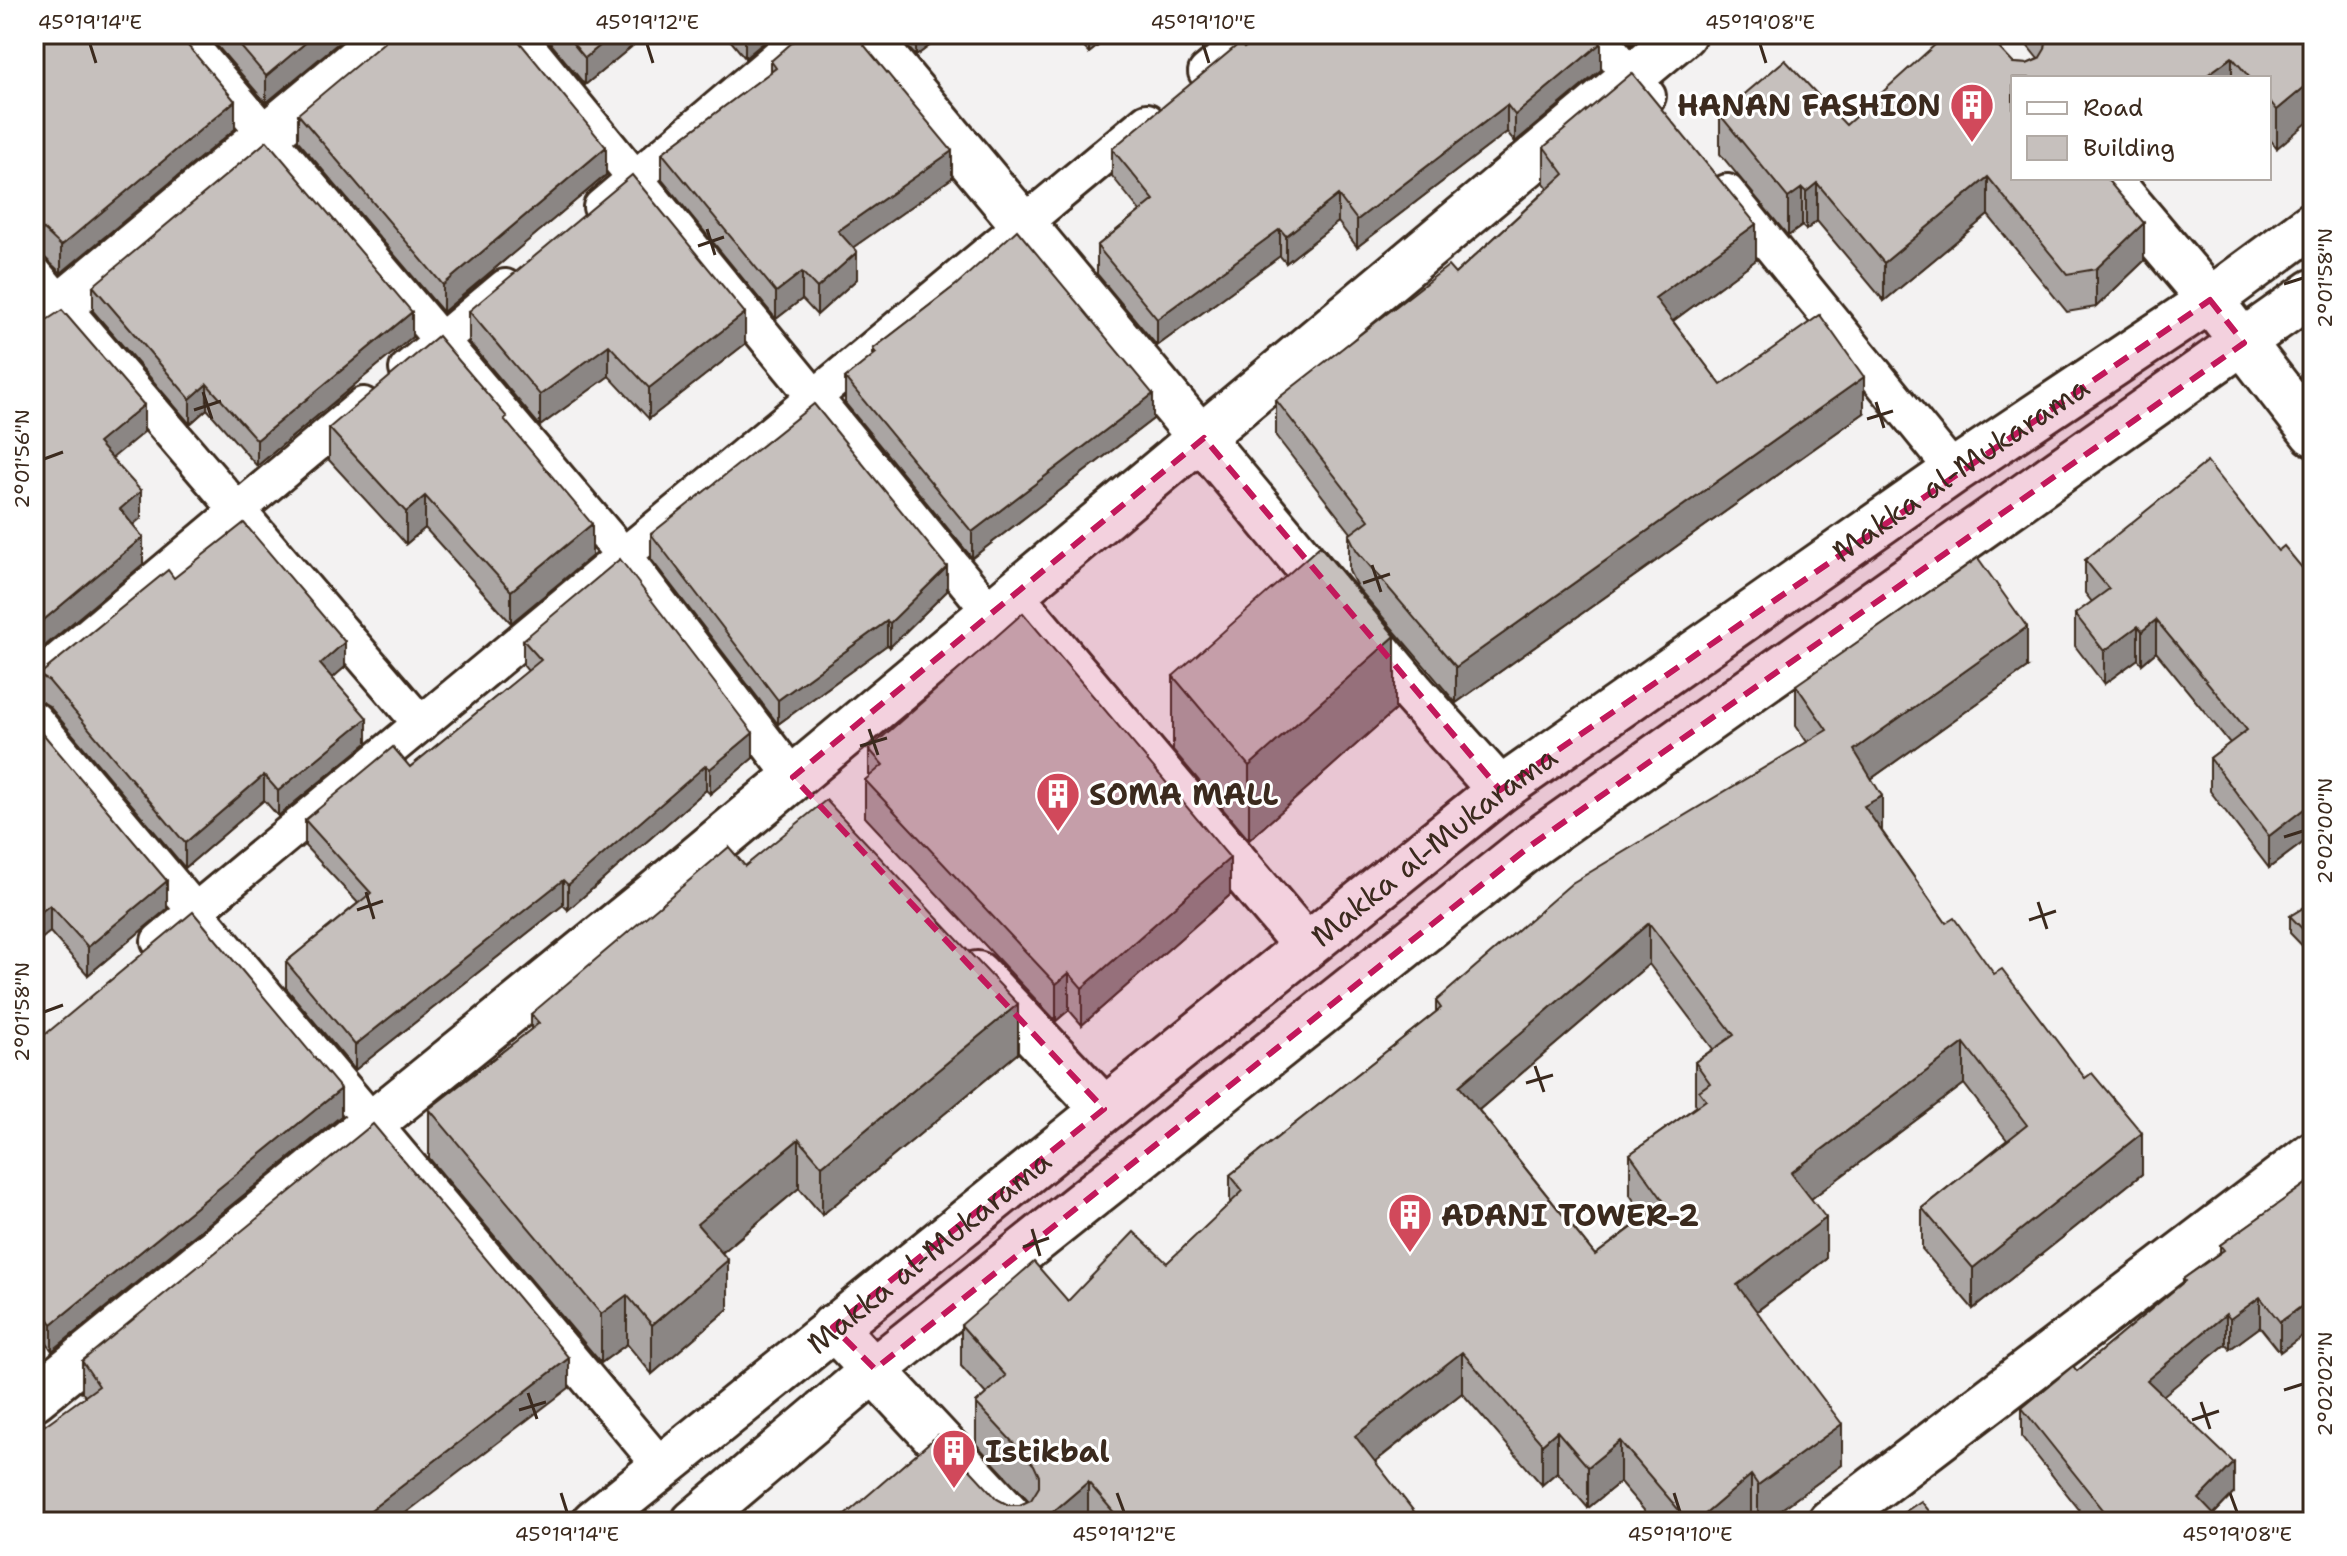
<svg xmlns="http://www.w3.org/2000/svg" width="2347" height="1556" font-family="'Shantell Sans',sans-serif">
  <rect width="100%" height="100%" fill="#f3f2f2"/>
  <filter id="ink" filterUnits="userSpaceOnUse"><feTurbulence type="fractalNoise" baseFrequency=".0125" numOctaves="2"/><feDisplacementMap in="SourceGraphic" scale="16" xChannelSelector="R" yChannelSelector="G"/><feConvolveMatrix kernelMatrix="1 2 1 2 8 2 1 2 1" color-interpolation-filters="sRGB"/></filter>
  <g filter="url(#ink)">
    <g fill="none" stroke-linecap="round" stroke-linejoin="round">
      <g stroke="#3b2a1e" stroke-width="40">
        <g id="service">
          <polyline points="181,34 624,556 793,777"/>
          <polyline points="517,34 992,614"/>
          <polyline points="1597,34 1648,96"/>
          <polyline points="1206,72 1252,34"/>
          <polyline points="1727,192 1954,471"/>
          <polyline points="601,207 805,34"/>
          <polyline points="34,273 421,724"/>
          <polyline points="407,369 505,287"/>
          <polyline points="34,681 363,405"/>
          <polyline points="34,719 660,1465"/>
          <polyline points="159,941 1147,121"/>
        </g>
      </g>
      <g stroke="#3b2a1e" stroke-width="50">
        <g id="minor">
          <polyline points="865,34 1413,693 1500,790"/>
          <polyline points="2107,178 2210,300"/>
          <polyline points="34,328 388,34"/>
          <polyline points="1012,598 1306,946"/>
          <polyline points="977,974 1104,1109"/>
          <polyline points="833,1327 1015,1522"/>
          <polyline points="34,1398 652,896 1683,34"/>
          <polyline points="1830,1522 2313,1154"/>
        </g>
      </g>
      <g stroke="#3b2a1e" stroke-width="50">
        <polyline id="tertiary" points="2210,300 2313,433"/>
      </g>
      <g stroke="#3b2a1e" stroke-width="50">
        <g id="trunk">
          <path id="s1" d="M594,1522l906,-732 454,-319 256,-171 103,-76"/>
          <polyline points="694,1522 875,1369 1530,846 2313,292"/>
        </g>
      </g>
      <use href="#service" stroke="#fff" stroke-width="34"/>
      <use href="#minor" stroke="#fff" stroke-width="44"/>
      <use href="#tertiary" stroke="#fff" stroke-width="44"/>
      <use href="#trunk" stroke="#fff" stroke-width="44"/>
    </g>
    <g fill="#aaa5a3" stroke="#3b2a1e" stroke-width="2" fill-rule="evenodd">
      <polygon points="34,34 235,129 61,273 41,254 34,254"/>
      <polygon points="207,34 349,34 266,103"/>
      <polygon points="543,34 647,34 585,85"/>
      <polygon points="725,34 774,34 745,58"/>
      <polygon points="896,34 945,34 916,56"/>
      <polygon points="1071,34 1113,34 1089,53"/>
      <polygon points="1622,34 1644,34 1631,44"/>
      <polygon points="2018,34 2313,34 2277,148 2269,138 2269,78 2013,78 2144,261 2096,307 2067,312 1988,215 1884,301 1817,221 1806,230 1802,226 1788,236 1720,154 1720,115 1846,125 2013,63 2027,64 2038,59"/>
      <polygon points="1244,48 1601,70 1515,142 1507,132 1357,247 1338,222 1286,263 1280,256 1157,346 1097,274 1097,246 1140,211 1112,176 1112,149"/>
      <polygon points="771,61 952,178 853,247 857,279 817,315 802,299 776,319 662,180 662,153 771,72"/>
      <polygon points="298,114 606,175 443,312 298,141"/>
      <polygon points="1544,147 1756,260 1673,321 1721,385 1864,413 1456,703 1357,587 1349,571 1349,535 1351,533 1276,436 1276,400 1455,274 1548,188 1544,183"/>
      <polygon points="956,285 1153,419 972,558 845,403 845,378 873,356 873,349"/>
      <polygon points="93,286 412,337 257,466 207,409 190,424 93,311"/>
      <polygon points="469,311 745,344 649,419 609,376 540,426 469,342"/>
      <polygon points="507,423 592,556 511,623 425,528 406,544 329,460 329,428"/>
      <polygon points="651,534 947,591 890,647 887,645 778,724 651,559"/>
      <polygon points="2278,551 2313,581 2313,835 2269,868 2210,791 2210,758 2230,743 2156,652 2142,664 2138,659 2104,684 2075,646 2075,614 2092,602 2085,593 2085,560"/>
      <polygon points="174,578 345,667 332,678 367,743 278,816 264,800 185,868 49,706 39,700 39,675"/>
      <polygon points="523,640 753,758 710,794 706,790 568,910 563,905 355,1070 286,988 286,962 358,903 305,846 305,820 410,767 528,671 523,665"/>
      <path d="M2027,668l-156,111 11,52 64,92 48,51 148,200 -169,135 -51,-60v-41l85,-68 -43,-56 -153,115 15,60 -70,53 86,153 -78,57h-9l-4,-6 -7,6h-90l-34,-40 -32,26 -31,-36 -15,13 -80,-92 -87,69 47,60h-585l160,-23 11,6h12l9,-4 -53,-57v-41l10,-9 -25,-28v-41l107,-24 99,-38 63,-59v-29l206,-163v-11l371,-259 -11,-16v-41zM1649,964l64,85 -18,13v41l2,3 -67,48v41l15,22 -50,38 -116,-145z"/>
      <polygon points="1173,676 1395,710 1249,840 1173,750"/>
      <polygon points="34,723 167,909 88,975 50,932"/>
      <polygon points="869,749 1230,895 1082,1025 1069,1010 1056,1021 865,817 865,780 869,777"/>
      <polygon points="745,866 1018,1053 822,1215 799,1188 722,1253 728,1309 652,1374 627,1344 601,1363 429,1158 429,1109 531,1030 531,1014"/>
      <polygon points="2313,902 2313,957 2290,933 2290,916"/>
      <polygon points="34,1041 341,1116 52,1351 44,1339 34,1347"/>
      <polygon points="2313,1179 2313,1341 2306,1333 2280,1352 2260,1327 2230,1349 2226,1344 2163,1395 2234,1493 2214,1514 2221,1522 2089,1522 2022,1437 2022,1408 2077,1371 2183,1283 2183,1279 2220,1252 2220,1245"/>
      <polygon points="82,1361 569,1388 85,1396 82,1392"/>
    </g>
    <g fill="#8b8684" stroke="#3b2a1e" stroke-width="2">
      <polygon points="316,34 349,34 266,103 266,76"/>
      <polygon points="614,34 647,34 585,85 585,58"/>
      <polygon points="745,34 774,34 745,58"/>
      <polygon points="916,34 945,34 916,56"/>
      <polygon points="1089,34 1113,34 1089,53"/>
      <polygon points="1631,34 1644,34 1631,44"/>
      <polygon points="1601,43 1601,70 1515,142 1515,115"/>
      <polygon points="2232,57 2232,78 2203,78"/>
      <polygon points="2313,80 2313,118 2277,148 2277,110"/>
      <polygon points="235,101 235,129 61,273 61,246"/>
      <polygon points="1507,105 1507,132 1357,247 1357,220"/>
      <polygon points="606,147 606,175 443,312 443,285"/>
      <polygon points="952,151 952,178 838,258 838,231"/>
      <polygon points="1988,177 1988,215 1884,301 1884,263"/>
      <polygon points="1817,183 1817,221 1806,230 1806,192"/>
      <polygon points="1802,188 1802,226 1788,236 1788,198"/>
      <polygon points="1338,195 1338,222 1286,263 1286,236"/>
      <polygon points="2144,223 2144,261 2096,307 2096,269"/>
      <polygon points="1756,224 1756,260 1655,334 1655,298"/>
      <polygon points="1280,229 1280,256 1157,346 1157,319"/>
      <polygon points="857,252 857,279 817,315 817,288"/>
      <polygon points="802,272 802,299 776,319 776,292"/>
      <polygon points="412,312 412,337 257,466 257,440"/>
      <polygon points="745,313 745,344 649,419 649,388"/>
      <polygon points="609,345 609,376 540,426 540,395"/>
      <polygon points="1864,377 1864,413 1456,703 1456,667"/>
      <polygon points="207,384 207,409 190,424 190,399"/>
      <polygon points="1153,394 1153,419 972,558 972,532"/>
      <polygon points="144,405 144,432 98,470 98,443"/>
      <polygon points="141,491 141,518 120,536 120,509"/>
      <polygon points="425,496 425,528 406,544 406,512"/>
      <polygon points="592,524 592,556 511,623 511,591"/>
      <polygon points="143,537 143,564 34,655 34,628"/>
      <polygon points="947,567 947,591 890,647 890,623"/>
      <polygon points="2156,620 2156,652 2142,664 2142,631"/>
      <polygon points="887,621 887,645 778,724 778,700"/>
      <polygon points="2138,626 2138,659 2104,684 2104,651"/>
      <polygon points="2027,627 2027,668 1854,791 1854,750"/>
      <polygon points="1395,636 1395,710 1249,840 1249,766"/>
      <polygon points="345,642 345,667 320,689 320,664"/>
      <polygon points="367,718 367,743 278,816 278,791"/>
      <polygon points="753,733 753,758 710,794 710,769"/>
      <polygon points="706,765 706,790 568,910 568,885"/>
      <polygon points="264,775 264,800 185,868 185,843"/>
      <polygon points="1882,796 1882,837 1864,806"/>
      <polygon points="2313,802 2313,835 2269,868 2269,836"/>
      <polygon points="1230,858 1230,895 1082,1025 1082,988"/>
      <polygon points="563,880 563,905 355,1070 355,1045"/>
      <polygon points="167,881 167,909 88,975 88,947"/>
      <polygon points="50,905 50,932 34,945 34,917"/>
      <polygon points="1649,923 1649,964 1459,1127 1459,1086"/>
      <polygon points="1069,973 1069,1010 1056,1021 1056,984"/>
      <polygon points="1018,1004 1018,1053 822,1215 822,1166"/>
      <polygon points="1964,1043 1964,1084 1791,1214 1791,1173"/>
      <polygon points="341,1089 341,1116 52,1351 52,1324"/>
      <polygon points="2142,1133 2142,1174 1973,1309 1973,1268"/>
      <polygon points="799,1139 799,1188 697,1273 697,1224"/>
      <polygon points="1826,1218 1826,1259 1737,1326 1737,1285"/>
      <polygon points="728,1260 728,1309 652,1374 652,1325"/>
      <polygon points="627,1295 627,1344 601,1363 601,1314"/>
      <polygon points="2260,1297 2260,1327 2230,1349 2230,1319"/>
      <polygon points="2306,1303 2306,1333 2280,1352 2280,1322"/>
      <polygon points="44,1312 44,1339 34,1347 34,1320"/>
      <polygon points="2226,1314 2226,1344 2147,1409 2147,1380"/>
      <polygon points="1462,1352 1462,1393 1355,1477 1355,1436"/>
      <polygon points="569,1358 569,1388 394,1522 355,1522"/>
      <polygon points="1842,1424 1842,1465 1764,1522 1758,1522 1758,1485"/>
      <polygon points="1557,1431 1557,1472 1542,1485 1542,1444"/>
      <polygon points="1620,1441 1620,1482 1588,1508 1588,1467"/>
      <polygon points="2234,1463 2234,1493 2206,1522 2199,1499"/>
      <polygon points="1751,1475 1751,1516 1744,1522 1696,1522"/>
      <polygon points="1088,1482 1088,1522 1041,1522"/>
    </g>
    <g fill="#c6c0bd" stroke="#3b2a1e" stroke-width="2" fill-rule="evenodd">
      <polygon points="34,34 178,34 235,101 61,246 41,227 34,227"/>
      <polygon points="230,34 316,34 266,76"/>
      <polygon points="394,34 513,34 606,147 443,285 298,114"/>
      <polygon points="565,34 614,34 585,58"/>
      <polygon points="802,34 855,34 952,151 838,231 857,252 817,288 802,272 776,292 662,153 776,68 771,61"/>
      <polygon points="1263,34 1594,34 1601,43 1515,115 1507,105 1357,220 1338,195 1286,236 1280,229 1157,319 1097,246 1154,200 1112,149 1240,43 1244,48"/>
      <polygon points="1947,34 1986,34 2013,63 2027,64 2039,59 2045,49 2047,36 2046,34 2313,34 2313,80 2277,110 2269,100 2269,78 2250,78 2232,57 2203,78 2013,78 2013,178 2106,178 2144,223 2096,269 2067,274 1988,177 1884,263 1817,183 1806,192 1802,188 1788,198 1720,115 1785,60 1846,125"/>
      <polygon points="1632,73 1756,224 1655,298 1721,385 1820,315 1864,377 1456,667 1357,551 1349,535 1369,520 1276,400 1448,266 1455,274 1564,174 1544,147"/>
      <polygon points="267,141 412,312 257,440 207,384 190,399 93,286"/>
      <polygon points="632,175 745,313 649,388 609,345 540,395 469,311"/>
      <polygon points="1017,230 1153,394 972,532 845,378 876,353 873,349 956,285"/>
      <polygon points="62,310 144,405 98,443 141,491 120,509 143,537 34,628 34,325 39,325"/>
      <polygon points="438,336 507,417 504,419 592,524 511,591 425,496 406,512 329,428"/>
      <polygon points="814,404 947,567 890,623 887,621 778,700 651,534"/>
      <polygon points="2207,462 2278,551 2284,546 2313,581 2313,802 2269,836 2210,758 2247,730 2156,620 2142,631 2138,626 2104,651 2075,614 2109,589 2085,560"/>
      <polygon points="244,523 345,642 320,664 367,718 278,791 264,775 185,843 49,681 39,675 168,570 174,578"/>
      <polygon points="1320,546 1395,636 1249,766 1173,676"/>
      <path d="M1978,558l49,69 -173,123 28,46 -18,10 82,117 8,-5 40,56 8,-5 83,109 7,-5 50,60 -169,135 -51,-60 105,-83 -63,-82 -173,130 35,45 -89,67 105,139 -84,61 -7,-10 -55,47h-7l-69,-81 -32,26 -31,-36 -15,13 -80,-92 -107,84 67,86h-300l-34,-40 -47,40h-204l101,-87 59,64 11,6h12l11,-5 8,-13v-11l-5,-11 -58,-62 30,-27 -45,-51 73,-63 34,39 66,-69 33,31 76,-72 -13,-16 211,-167 -5,-7 136,-118 255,-153 -31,-45zM1649,923l85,112 -39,27 15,21 -11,8 7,9 -76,54 35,49 -70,52 -136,-169z"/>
      <polygon points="620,559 753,733 710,769 706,765 568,885 563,880 355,1045 286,962 371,893 305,820 393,747 410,767 541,660 523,640"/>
      <polygon points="1023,613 1230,858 1082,988 1069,973 1056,984 865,780 883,765 869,749"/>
      <polygon points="34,723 167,881 88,947 50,905 34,917"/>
      <polygon points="826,800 1018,1004 822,1166 799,1139 697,1224 728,1260 652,1325 627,1295 601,1314 429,1109 539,1023 531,1014 729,847 745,866"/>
      <polygon points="2313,902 2313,940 2290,916"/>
      <polygon points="193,912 341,1089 52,1324 44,1312 34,1320 34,1041 47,1033"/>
      <polygon points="373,1124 569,1358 355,1522 34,1522 34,1433 99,1386 82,1361"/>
      <polygon points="2313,1179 2313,1311 2306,1303 2280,1322 2260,1297 2230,1319 2226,1314 2147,1380 2234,1463 2199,1499 2221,1522 2113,1522 2022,1408 2073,1366 2077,1371 2185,1281 2183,1279 2224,1250 2220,1245"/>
      <polygon points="1921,1501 1938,1522 1890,1522"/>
    </g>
  </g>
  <path fill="#c2185b" fill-opacity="0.2" stroke="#c2185b" stroke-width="6" stroke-dasharray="16 10" stroke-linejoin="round" d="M2210,300l34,43 -714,503 -655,523 -42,-42 271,-218 -311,-332 411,-339 296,352z"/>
  <path fill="none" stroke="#3b2a1e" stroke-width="3" d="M90,44l6,19M647,44l6,19M1203,44l6,19M1760,44l6,19M707,229l8,26M698,246l26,-9M2284,284l19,-6M203,392l9,27M1876,402l8,26M194,410l27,-9M1867,419l26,-8M44,459l19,-7M1372,565l9,27M1363,583l27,-9M869,729l9,26M860,746l27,-8M2284,837l19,-6M366,892l8,27M2038,902l9,27M357,910l26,-9M2029,920l27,-9M44,1012l19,-7M1535,1066l9,26M1526,1083l27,-8M1032,1229l8,27M1023,1247l26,-9M2284,1390l19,-6M528,1393l9,26M2201,1402l9,27M519,1410l27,-8M2192,1420l27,-9M561,1493l6,19M1117,1493l7,19M1674,1493l6,19M2230,1493l7,19"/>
  <defs>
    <g id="building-pin" transform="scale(2.3)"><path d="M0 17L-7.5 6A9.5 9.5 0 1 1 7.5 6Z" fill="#d1495b" stroke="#fff"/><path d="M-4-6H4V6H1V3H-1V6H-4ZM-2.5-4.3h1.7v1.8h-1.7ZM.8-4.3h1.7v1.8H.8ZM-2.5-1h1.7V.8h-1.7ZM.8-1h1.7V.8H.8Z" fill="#fff"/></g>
  </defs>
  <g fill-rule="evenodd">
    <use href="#building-pin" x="1972" y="105"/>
    <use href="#building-pin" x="1058" y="794"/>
    <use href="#building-pin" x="1410" y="1215"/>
    <use href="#building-pin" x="954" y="1451"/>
  </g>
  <g text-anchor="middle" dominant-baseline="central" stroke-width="6" stroke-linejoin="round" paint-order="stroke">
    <g font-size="30" font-weight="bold" fill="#3b2a1e" stroke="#fff" text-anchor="start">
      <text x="1941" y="105" text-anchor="end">HANAN FASHION</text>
      <text x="1089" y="794">SOMA MALL</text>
      <text x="1441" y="1215">ADANI TOWER-2</text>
      <text x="985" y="1451">Istikbal</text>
    </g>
    <g font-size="30" fill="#3b2a1e" stroke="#fff">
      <text stroke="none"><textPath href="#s1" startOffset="1726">Makka al-Mukarama</textPath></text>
      <text stroke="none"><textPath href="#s1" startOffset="1078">Makka al-Mukarama</textPath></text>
      <text stroke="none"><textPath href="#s1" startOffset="430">Makka al-Mukarama</textPath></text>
    </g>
  </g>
  <rect width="2347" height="1556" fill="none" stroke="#fff" stroke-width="88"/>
  <rect x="2011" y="76" width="260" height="104" fill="#ffffff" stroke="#b1aaa5" stroke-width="2"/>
  <rect x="2027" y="102" width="40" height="12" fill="#ffffff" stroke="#b1aaa5" stroke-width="2"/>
  <text x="2083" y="116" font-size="24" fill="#3b2a1e">Road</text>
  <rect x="2027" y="136" width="40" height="24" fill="#c6c0bd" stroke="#b1aaa5" stroke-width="2"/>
  <text x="2083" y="156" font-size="24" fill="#3b2a1e">Building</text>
  <rect x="44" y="44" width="2259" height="1468" fill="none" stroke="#3b2a1e" stroke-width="3"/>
  <g font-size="20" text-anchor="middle" fill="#3b2a1e">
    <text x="90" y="29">45°19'14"E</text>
    <text x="647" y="29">45°19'12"E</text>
    <text x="1203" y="29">45°19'10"E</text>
    <text x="1760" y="29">45°19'08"E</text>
    <text transform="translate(2325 278) rotate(-90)" y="7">2°01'58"N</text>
    <text transform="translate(22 459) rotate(-90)" y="7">2°01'56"N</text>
    <text transform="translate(2325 831) rotate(-90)" y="7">2°02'00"N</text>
    <text transform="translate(22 1012) rotate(-90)" y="7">2°01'58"N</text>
    <text transform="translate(2325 1384) rotate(-90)" y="7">2°02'02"N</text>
    <text x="567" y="1541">45°19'14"E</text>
    <text x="1124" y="1541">45°19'12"E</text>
    <text x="1680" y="1541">45°19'10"E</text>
    <text x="2237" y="1541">45°19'08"E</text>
  </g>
</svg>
